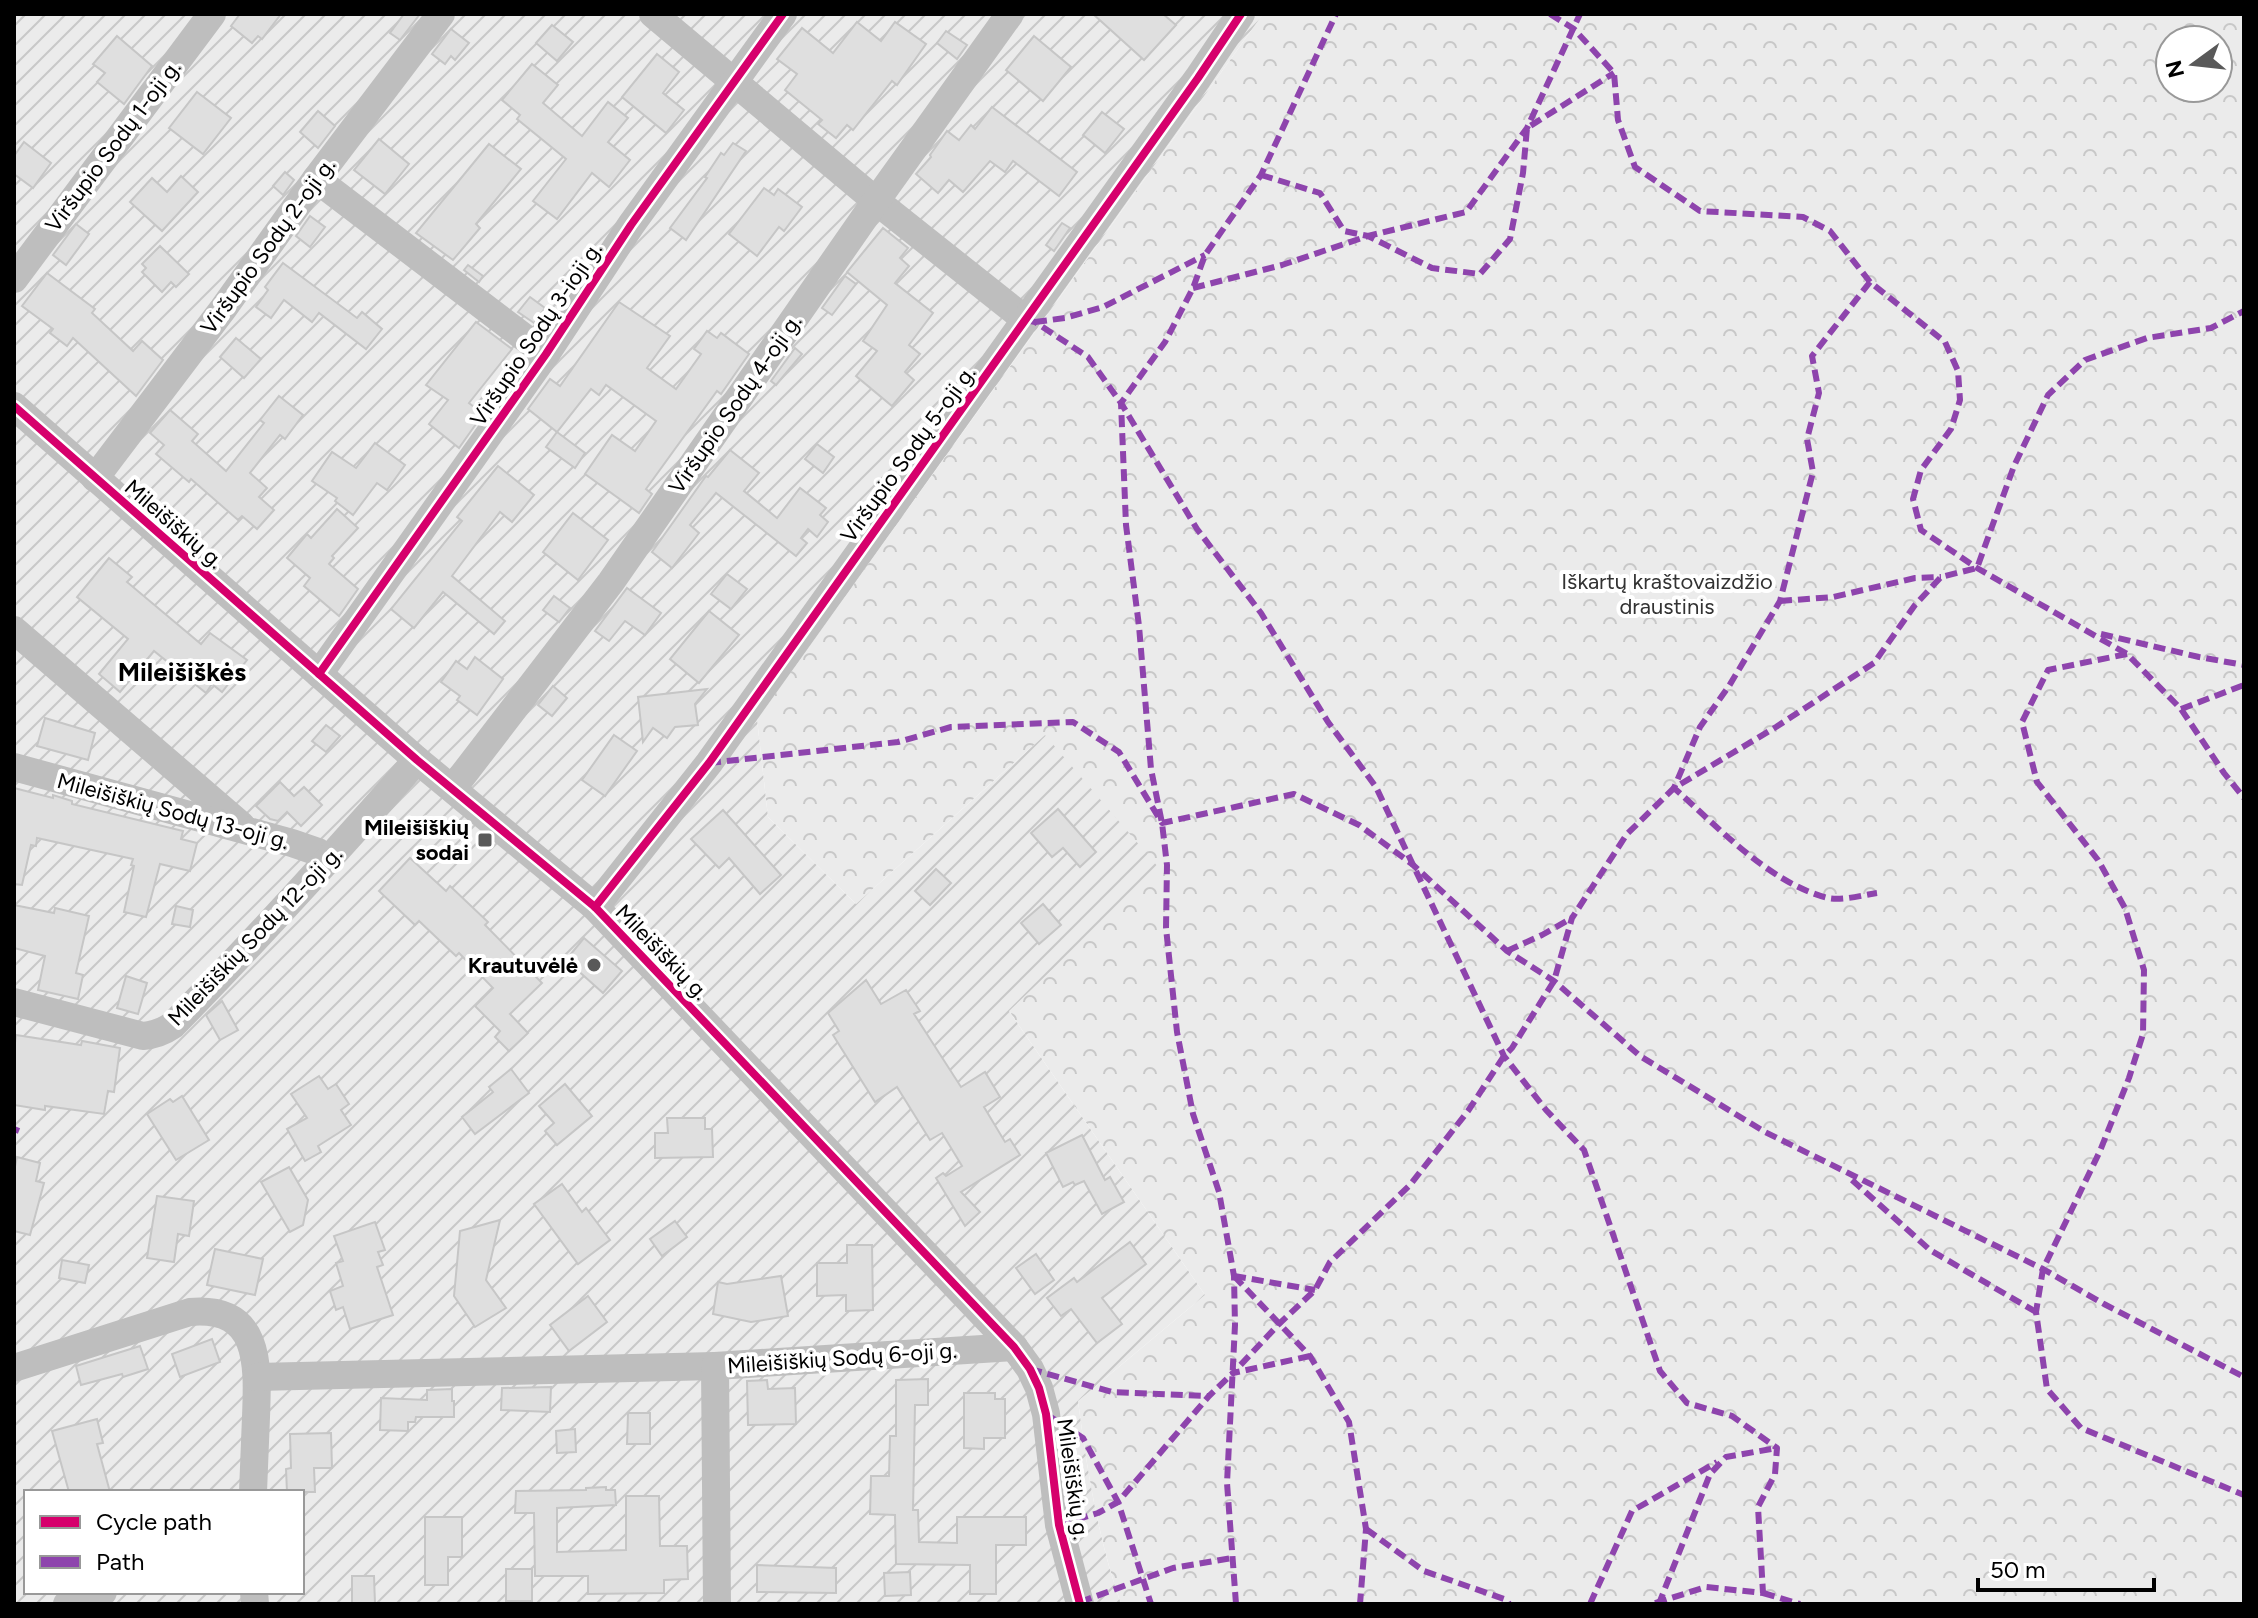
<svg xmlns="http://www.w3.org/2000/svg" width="2258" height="1618" font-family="Figtree,sans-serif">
  <defs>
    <pattern id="forest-crowns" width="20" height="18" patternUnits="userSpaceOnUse" patternTransform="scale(2)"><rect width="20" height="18" fill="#ebebeb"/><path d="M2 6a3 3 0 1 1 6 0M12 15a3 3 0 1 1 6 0" fill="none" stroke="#c8c8c8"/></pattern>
    <pattern id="garden-furrows" width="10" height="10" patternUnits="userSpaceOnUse" patternTransform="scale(2)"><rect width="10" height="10" fill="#ebebeb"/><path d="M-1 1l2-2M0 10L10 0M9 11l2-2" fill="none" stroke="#c8c8c8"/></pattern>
  </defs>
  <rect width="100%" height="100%" fill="#fff"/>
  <path fill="url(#forest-crowns)" fill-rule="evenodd" d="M1263,14h981v1590h-1123c-23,-65 -34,-135 -43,-203l127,-106 -196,-284 36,-276 -189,169 -88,-87 -11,-98zM2170,40h48v48h-48z"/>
  <path fill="url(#garden-furrows)" fill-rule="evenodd" d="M14,14h1249l-506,705 11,98 88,87 189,-169 114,133 -150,143 196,284 -127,106c9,68 20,138 43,203h-1107zM26,1492h276v100h-276z"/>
  <g fill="#dfdfdf" stroke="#c6c6c6" stroke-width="2">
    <polygon points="240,14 281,14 262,39 258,36 252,43 231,26"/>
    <polygon points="404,14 420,14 400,40 390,33"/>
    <polygon points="1093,14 1163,14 1176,25 1144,60"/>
    <polygon points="857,22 881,41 895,22 926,44 897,85 892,81 853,130 847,125 836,138 818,124 822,120 785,90 797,74 777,59 802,28 833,53"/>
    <polygon points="552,25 573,42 557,61 536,43"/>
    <polygon points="451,29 469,43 455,60 451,56 445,64 432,54"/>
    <polygon points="946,31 967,45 957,59 937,43"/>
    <polygon points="117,36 152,66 124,104 97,82 105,73 93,64"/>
    <polygon points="1034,36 1071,67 1043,101 1006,70"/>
    <polygon points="657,54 679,72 663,93 684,110 666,133 622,97"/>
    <polygon points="532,64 558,85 543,103 582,136 608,102 628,118 608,142 630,160 609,187 592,173 557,219 533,201 566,159 517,119 520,115 502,100"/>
    <polygon points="197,92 231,118 203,154 169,128"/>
    <polygon points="992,107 1077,172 1059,196 1013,161 1005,172 990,161 963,192 949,180 938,193 916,174 931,157 930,155 947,131 959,140 971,125 975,129"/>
    <polygon points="318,111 335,126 318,148 300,132"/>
    <polygon points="1102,112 1124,129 1105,153 1083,135"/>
    <polygon points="379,139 409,164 385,194 354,170"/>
    <polygon points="24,142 51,163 33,188 14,174 14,156"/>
    <polygon points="733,143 746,151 686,240 670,228 707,178 705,177 721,153 724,155"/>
    <polygon points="489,144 521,169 476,224 480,228 453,260 416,233"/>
    <polygon points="285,172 294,180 283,195 273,186"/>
    <polygon points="181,176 198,192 162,231 130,202 152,178 167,192"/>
    <polygon points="764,188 774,195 778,189 802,207 784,231 779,227 757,256 729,234"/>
    <polygon points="310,216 325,227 310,247 296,236"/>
    <polygon points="1062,223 1070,228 1054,251 1046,245"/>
    <polygon points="76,224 89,234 66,265 53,255"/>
    <polygon points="883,228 908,248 900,258 909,266 895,283 933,313 909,345 920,354 905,372 914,380 892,406 856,376 877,351 863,341 887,305 847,272"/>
    <polygon points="160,246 189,274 176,287 171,282 162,292 142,272 146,268 142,264"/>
    <polygon points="283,263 357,318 362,312 382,329 366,349 319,313 312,322 284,300 271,318 256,307 268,290 265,287"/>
    <polygon points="468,265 483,276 479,282 464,270"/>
    <polygon points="47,273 95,309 92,313 133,351 142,341 163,360 136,396 73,338 67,346 50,333 53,329 22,306"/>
    <polygon points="845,276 856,284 832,315 822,308"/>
    <polygon points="530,297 545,308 534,323 518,312"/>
    <polygon points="619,302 670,336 647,368 676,389 701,354 694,349 707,331 717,338 721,333 749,354 721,394 717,391 646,489 652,494 639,513 585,474 612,435 635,451 656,421 606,385 599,395 591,389 557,432 528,409 550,379 560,386"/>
    <polygon points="476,322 512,349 469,403 483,414 459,448 429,424 448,400 426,385"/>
    <polygon points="236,338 261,359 244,378 220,357"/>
    <polygon points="795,348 802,354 776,385 771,381"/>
    <polygon points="279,396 303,415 285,439 280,435 250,473 267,488 259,497 274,510 257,529 242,516 238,520 191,479 189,482 156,454 164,445 150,433 170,410 198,434 192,441 226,471 264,423 260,420"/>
    <polygon points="557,432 585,453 575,468 546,447"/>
    <polygon points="375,443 405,465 387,490 377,483 353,515 335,501 337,498 312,481 332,452 356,468"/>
    <polygon points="817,444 834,457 823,473 805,459"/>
    <polygon points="730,450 759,473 744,491 777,518 800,488 826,508 820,515 828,522 817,537 808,529 801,538 807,543 796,556 716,493 690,525 699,533 672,568 652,552 706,476 708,477"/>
    <polygon points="498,466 534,495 512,522 500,512 452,576 505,621 494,634 443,592 414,628 391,609 462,521 457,517"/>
    <polygon points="337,509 358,528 332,556 334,558 329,564 358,589 339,616 304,586 310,578 287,558 307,534 311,538"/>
    <polygon points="573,513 608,540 578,580 543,552"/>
    <polygon points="109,558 132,577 127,582 201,644 210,633 247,660 222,692 212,684 206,693 154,651 120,692 99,674 128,639 77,597"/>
    <polygon points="727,574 747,589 731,609 711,594"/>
    <polygon points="627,588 661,613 645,635 625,621 609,641 595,631"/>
    <polygon points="554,596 570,608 559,622 543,610"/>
    <polygon points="709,611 739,635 699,683 670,659"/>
    <polygon points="475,657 503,679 477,715 457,700 460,696 441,682 456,661 467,669"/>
    <polygon points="553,686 567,698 552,716 538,705"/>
    <polygon points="707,689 695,704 698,725 675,727 667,738 653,728 643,742 638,697"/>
    <polygon points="45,718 95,733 88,760 37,746"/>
    <polygon points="326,725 340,736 326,752 312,741"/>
    <polygon points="614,735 637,751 605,796 582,780"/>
    <polygon points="280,782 294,796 304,787 322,805 301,826 287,812 278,821 270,819 256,806"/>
    <polygon points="14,788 53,798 53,795 72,801 72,804 183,831 181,839 197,843 190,871 160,864 146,917 124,912 134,866 131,865 133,859 37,838 36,846 31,845 22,885 14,884"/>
    <polygon points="1058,809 1096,852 1080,867 1063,848 1052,857 1031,833"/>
    <polygon points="723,810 781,875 760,894 729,858 719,868 691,839"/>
    <polygon points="410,858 446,891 450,886 488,922 485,925 542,983 510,1014 528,1033 509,1051 495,1037 500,1031 475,1006 493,988 459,953 456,956 419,921 415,925 379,891"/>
    <polygon points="936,869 951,883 930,905 915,891"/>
    <polygon points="1043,904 1061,925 1039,944 1021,923"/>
    <polygon points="14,905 54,913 55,908 89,916 76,973 83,975 78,999 38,990 45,956 14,948"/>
    <polygon points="176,906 193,910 190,927 172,924"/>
    <polygon points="584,938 622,971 603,993 566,960"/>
    <polygon points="126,976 147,983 138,1014 117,1008"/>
    <polygon points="866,980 881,1004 906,990 920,1011 914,1014 961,1087 985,1072 1000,1097 984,1107 1005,1142 1010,1139 1020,1155 961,1192 980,1212 965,1226 936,1178 943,1173 946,1176 962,1166 942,1133 930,1140 897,1087 875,1102 833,1035 839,1031 828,1013"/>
    <polygon points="222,1001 238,1030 220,1040 206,1015"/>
    <polygon points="16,1035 81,1045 82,1041 120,1048 114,1092 108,1091 104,1114 45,1106 45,1110 14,1105 14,1051"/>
    <polygon points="511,1069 529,1093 475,1134 462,1117 493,1092 489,1087"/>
    <polygon points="319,1076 328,1089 336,1084 349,1104 341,1110 351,1125 318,1146 321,1152 305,1161 287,1129 307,1118 291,1094"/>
    <polygon points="565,1084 592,1116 557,1145 545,1131 554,1123 539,1106"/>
    <polygon points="182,1096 209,1140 176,1160 147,1114 170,1099 173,1102"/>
    <polygon points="667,1118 705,1118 705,1129 712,1129 713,1157 655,1158 655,1133 668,1133"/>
    <polygon points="1082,1135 1105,1180 1110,1177 1124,1202 1102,1214 1084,1181 1075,1185 1073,1182 1063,1187 1046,1153"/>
    <polygon points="17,1157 40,1163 36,1181 44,1183 30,1235 14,1231 14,1171"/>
    <polygon points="289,1167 308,1200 303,1225 290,1232 261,1182"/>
    <polygon points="562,1184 582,1212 586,1208 610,1240 578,1264 534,1204"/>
    <polygon points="157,1196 194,1201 189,1236 178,1234 174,1262 147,1258"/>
    <polygon points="500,1220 486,1280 506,1308 475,1327 454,1296 460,1231"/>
    <polygon points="675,1221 687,1237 662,1256 650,1239"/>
    <polygon points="375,1222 385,1250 378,1252 383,1265 377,1267 393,1315 350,1329 343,1307 336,1310 330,1291 343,1286 336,1263 343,1261 334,1236"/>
    <polygon points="1130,1242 1146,1264 1102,1298 1122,1324 1097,1343 1071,1309 1061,1316 1047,1298 1074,1278 1077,1282"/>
    <polygon points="847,1245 872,1245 873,1310 846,1311 846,1295 817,1296 817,1263 847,1263"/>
    <polygon points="215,1249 263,1259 255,1295 207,1285"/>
    <polygon points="1036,1254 1054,1280 1035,1294 1016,1268"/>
    <polygon points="62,1260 89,1265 85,1283 59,1278"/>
    <polygon points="781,1276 788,1316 751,1322 713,1314 718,1282 727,1284"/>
    <polygon points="588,1296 607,1322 569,1351 550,1325"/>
    <polygon points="212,1339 220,1362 180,1377 172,1354"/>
    <polygon points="140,1346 148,1369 123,1377 122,1374 81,1385 76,1366"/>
    <polygon points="928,1379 928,1405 915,1405 913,1510 918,1510 919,1542 957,1543 957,1517 1026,1517 1026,1545 996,1545 996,1594 970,1594 970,1565 896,1564 895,1515 870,1514 871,1476 889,1476 890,1436 896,1436 896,1380"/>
    <polygon points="767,1380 768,1389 795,1388 796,1424 748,1425 747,1381"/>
    <polygon points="551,1387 550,1412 501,1410 502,1388"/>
    <polygon points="452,1389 452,1401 454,1401 454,1417 416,1417 415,1422 408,1422 408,1431 380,1430 381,1398 427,1400 427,1390"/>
    <polygon points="964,1393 995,1393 995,1399 1005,1399 1005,1438 984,1438 984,1449 964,1448"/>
    <polygon points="628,1413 650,1413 650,1444 627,1444"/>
    <polygon points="97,1419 103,1443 97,1444 110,1492 69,1492 52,1431"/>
    <polygon points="575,1429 576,1452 557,1453 556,1431"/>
    <polygon points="331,1433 332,1468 314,1468 315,1492 287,1492 286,1469 291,1468 290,1434"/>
    <polygon points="606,1487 606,1490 615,1490 616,1505 557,1508 557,1552 626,1550 626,1496 659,1496 660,1546 687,1546 688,1579 664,1580 664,1593 588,1594 588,1576 535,1576 534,1513 515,1513 516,1491 586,1490 586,1488"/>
    <polygon points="425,1517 462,1517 462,1557 448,1557 448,1585 425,1585"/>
    <polygon points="757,1565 836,1568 836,1593 757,1592"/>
    <rect x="506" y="1569" width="26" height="32"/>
    <polygon points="910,1572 911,1595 885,1596 884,1573"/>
    <polygon points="352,1576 374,1576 375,1604 352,1604"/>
  </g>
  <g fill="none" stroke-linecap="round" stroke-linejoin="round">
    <g stroke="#bebebe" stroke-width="28">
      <polyline points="653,14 876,201 1026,320"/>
      <polyline points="316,179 546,354"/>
      <polyline points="14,279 212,14"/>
      <polyline points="14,406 417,760 595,907 1014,1347 1030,1369 1039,1388 1046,1414 1059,1525 1080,1604"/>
      <polyline points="95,478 223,309 316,179 441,14"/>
      <polyline points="14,630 241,825"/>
      <polyline points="319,674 546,354 631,225 783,14"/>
      <polyline points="14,767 292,843 318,852 329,860"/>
      <polyline points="453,788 611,582 876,201 1010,14"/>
      <polyline points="595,907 709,763 1198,78 1241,14"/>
      <path d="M14,1002l129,34c12,-1 20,-4 30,-11 84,-86 165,-175 244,-265"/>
      <path d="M14,1368l176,-56c71,-6 68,53 66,105 -1,25 -2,50 -3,75"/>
      <polyline points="257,1377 715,1366"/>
      <polyline points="254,1592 255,1604"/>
      <polyline points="67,1604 103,1592"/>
      <polyline points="717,1604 715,1366 1014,1347"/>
    </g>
    <g stroke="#8e44ad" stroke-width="6" stroke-dasharray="12 6" stroke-linecap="butt">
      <polyline points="1550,14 1574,29 1614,73 1618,120 1635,167 1700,211 1803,217 1830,231 1870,282 1945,342 1958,371 1960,400 1951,429 1921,470 1913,499 1921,530 1977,568 2127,654 2181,709 2224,773 2244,798"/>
      <polyline points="1261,175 1320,193 1344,231 1368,236 1432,268 1480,274 1510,239 1523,173 1527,128 1614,73"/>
      <path d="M1870,282l-58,74 7,37 -12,46 6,33 -33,129 -51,85 -29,41 -26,61c44,39 95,95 154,110 14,3 35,-3 49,-5"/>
      <polyline points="1193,288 1282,265 1368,236 1466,212 1527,128 1580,14"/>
      <polyline points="1026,320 1035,322 1088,357 1121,403 1197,529 1261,613 1328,722 1376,787 1504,1056 1546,1110 1584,1150 1660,1371 1687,1403 1732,1416 1777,1448 1775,1474 1758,1507 1763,1593 1706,1587 1652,1604"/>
      <polyline points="1035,322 1065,318 1103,307 1205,255"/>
      <polyline points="1780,601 1833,597 1915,578 1941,577"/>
      <polyline points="2101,634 2199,657 2244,665"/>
      <polyline points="2127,654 2048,670 2022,722 2037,782 2098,860 2125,908 2144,970 2143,1034 2129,1078 2100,1151 2043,1269 2036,1312 2047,1389 2081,1428 2244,1495"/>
      <polyline points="2181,709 2244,685"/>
      <polyline points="709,763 898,742 951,727 1073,722 1119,752 1162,823 1294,794 1359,825 1412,864 1507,951 1554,981 1640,1056 1765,1132 2043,1269 2104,1304 2244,1377"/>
      <polyline points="1507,951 1542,935 1572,918"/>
      <polyline points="14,1129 19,1131"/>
      <polyline points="1852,1180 1930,1250 2036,1312"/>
      <polyline points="1234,1276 1310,1356 1349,1422 1366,1529 1360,1604"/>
      <polyline points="1234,1276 1315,1290"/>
      <polyline points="1310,1356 1233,1373 1279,1324 1315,1290 1330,1262 1410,1185 1468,1111 1504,1056 1512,1048 1554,981 1572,918 1627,834 1674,788 1776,727 1874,663 1915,605 1941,577 1977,568 2014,466 2048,395 2085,360 2147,338 2211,328 2244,311"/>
      <polyline points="1030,1369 1112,1392 1209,1396"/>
      <polyline points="1046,1414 1083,1438 1118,1502 1151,1604"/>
      <polyline points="1059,1525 1098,1513 1118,1502 1209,1396 1233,1373"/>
      <polyline points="1366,1529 1424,1571 1507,1600 1509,1604"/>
      <polyline points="1763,1593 1800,1604"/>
      <polyline points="1080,1602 1173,1568 1232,1558"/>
      <polyline points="1236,1604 1227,1483 1235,1325 1234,1276 1219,1192 1193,1114 1177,1032 1166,928 1167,865 1162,823 1151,769 1139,626 1126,525 1121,403 1165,342 1193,288 1205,255 1261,175 1336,14"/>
      <polyline points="1590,1604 1632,1511 1717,1462"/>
      <polyline points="1657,1604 1660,1601 1710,1474 1726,1457 1777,1448"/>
    </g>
    <g stroke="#fff" stroke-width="13">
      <g id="cycleway">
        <polyline points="14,406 417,760 595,907 1014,1347 1030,1369 1039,1388 1046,1414 1059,1525 1080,1604"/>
        <polyline points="319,674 546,354 631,225 783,14"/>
        <polyline points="595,907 709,763 1198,78 1241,14"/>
      </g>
    </g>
    <use href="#cycleway" stroke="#d6006c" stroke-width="8"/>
  </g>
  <g fill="#595959" stroke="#fff" stroke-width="3">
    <rect x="477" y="832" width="16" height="16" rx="4"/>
    <circle cx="594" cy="965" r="8"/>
  </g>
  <g text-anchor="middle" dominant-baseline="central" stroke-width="8" stroke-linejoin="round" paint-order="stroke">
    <g font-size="22" fill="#000" stroke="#fff">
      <text transform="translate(113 146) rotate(-53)">Viršupio Sodų 1-oji g.</text>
      <text transform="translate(268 246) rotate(-54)">Viršupio Sodų 2-oji g.</text>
      <text transform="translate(536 334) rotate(-56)">Viršupio Sodų 3-ioji g.</text>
      <text transform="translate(735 404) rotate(-55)">Viršupio Sodų 4-oji g.</text>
      <text transform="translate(908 454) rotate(-54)">Viršupio Sodų 5-oji g.</text>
      <text transform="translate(174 524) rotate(41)">Mileišiškių g.</text>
      <text transform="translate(173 811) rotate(15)">Mileišiškių Sodų 13-oji g.</text>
      <text transform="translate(255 936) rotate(-46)">Mileišiškių Sodų 12-oji g.</text>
      <text transform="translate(662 952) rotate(46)">Mileišiškių g.</text>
      <text transform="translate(842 1358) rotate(-4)">Mileišiškių Sodų 6-oji g.</text>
      <text transform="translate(1073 1479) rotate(82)">Mileišiškių g.</text>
    </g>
    <g font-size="22" fill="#323232" stroke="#fff">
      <text x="1667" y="581">Iškartų kraštovaizdžio<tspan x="1667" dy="25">draustinis</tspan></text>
    </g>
    <g font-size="22" font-weight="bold" fill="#000" stroke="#fff" text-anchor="end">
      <text x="469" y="827">Mileišiškių<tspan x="469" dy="25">sodai</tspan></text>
      <text x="578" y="965">Krautuvėlė</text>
    </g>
    <g font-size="26" font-weight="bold" fill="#000" stroke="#fff">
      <text x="182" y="672">Mileišiškės</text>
    </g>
  </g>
  <rect width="2258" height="1618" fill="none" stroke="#000000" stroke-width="32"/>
  <rect x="24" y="1490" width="280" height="104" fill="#ffffff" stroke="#999999" stroke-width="2"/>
  <rect x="40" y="1516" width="40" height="12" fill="#d6006c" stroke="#999999" stroke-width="2"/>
  <text x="96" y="1530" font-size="24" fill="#000000">Cycle path</text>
  <rect x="40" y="1556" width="40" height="12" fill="#8e44ad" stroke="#999999" stroke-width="2"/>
  <text x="96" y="1570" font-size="24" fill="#000000">Path</text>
  <g transform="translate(2194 64) rotate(255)"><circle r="38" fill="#ffffff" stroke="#999999" stroke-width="2"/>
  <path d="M0-6L14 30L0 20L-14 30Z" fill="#595959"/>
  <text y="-12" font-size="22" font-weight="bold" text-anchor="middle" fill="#000000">N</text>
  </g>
  <path d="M1978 1578v12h176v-12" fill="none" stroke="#000000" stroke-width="4"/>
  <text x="1990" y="1578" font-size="24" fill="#000000" stroke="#ffffff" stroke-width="6" paint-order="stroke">50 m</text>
</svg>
